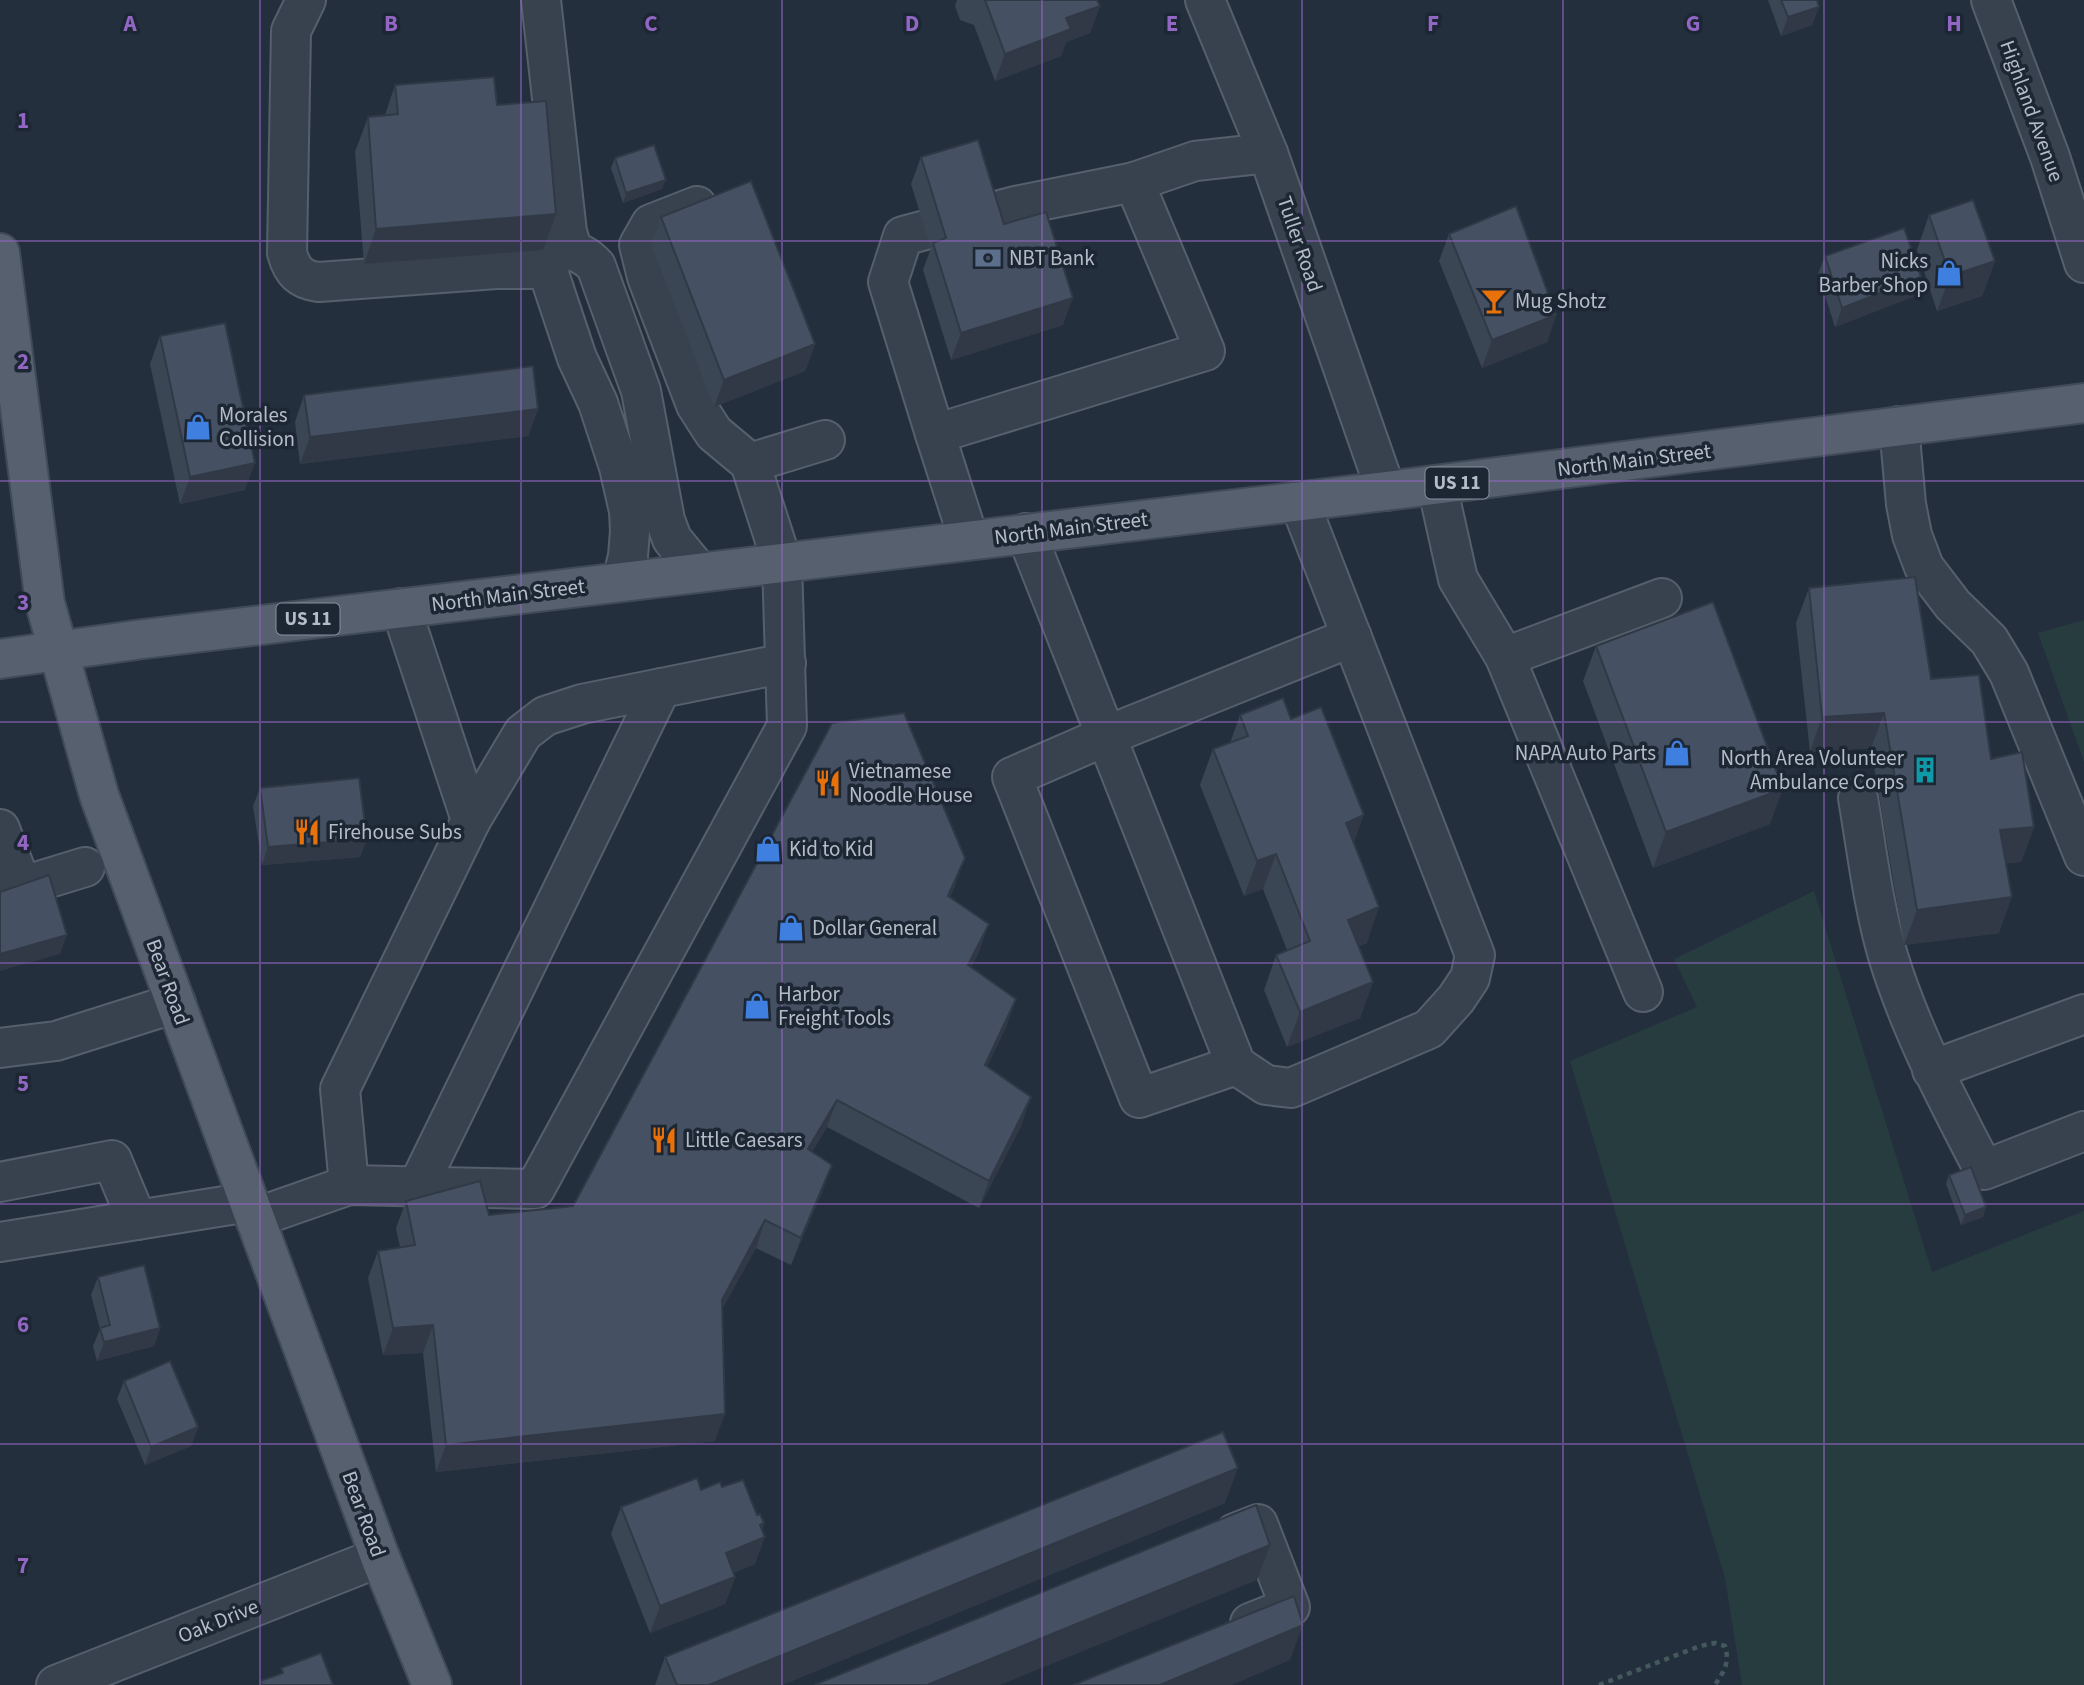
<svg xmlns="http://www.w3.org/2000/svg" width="2084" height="1685" font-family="'Source Sans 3',sans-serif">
  <rect width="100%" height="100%" fill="#242f3e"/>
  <g fill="#263c3f">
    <polygon points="2084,620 2084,762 2038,633"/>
    <polygon points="1814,891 1932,1272 2084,1211 2084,1685 1742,1685 1725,1578 1570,1061 1697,1007 1674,959"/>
  </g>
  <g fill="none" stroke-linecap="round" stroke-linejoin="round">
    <g stroke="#565f6c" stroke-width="42">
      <g id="minor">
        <path d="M306,0l-15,31 -4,222c5,18 13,27 32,29l177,-13h53"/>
        <polyline points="541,0 567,232 572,249"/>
        <polyline points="1205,0 1268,153 1386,491"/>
        <polyline points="1991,0 2050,157 2084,263"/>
        <polyline points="1899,426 1906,504 1912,535 1924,567 1953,605 1989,640 2009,673 2084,856"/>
        <polyline points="935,434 888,282 903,236 1015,206 1134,182"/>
        <polyline points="750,463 825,440"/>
        <polyline points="1437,485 1458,579 1505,657 1643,992"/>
        <polyline points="1026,533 1236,1065 1266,1085 1291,1088 1429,1029 1456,999 1470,978 1475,955 1299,501"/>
        <polyline points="969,540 935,434 1205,351 1134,182 1195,161 1268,153"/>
        <path d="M622,581l6,-25 2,-25 -1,-20 -10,-44 -21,-64 -21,-45 -27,-81c-6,-38 28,-31 46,-11l45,125 24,129 7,19 27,33"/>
        <polyline points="1505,657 1662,598"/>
        <path d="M1858,798c9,53 15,107 30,158 23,75 60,145 96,214l100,-39"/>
        <polyline points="471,820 523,733 545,716 582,704 786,663"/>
        <polyline points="0,829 22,887"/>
        <polyline points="0,893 85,867"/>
        <polyline points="0,1048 56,1041 176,1003"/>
        <polyline points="1236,1065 1139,1098 1012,777 1106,736 1352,637"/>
        <polyline points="1932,1070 2084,1014"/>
        <polyline points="0,1182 112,1160 137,1220"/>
        <polyline points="349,1185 340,1089 471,820 401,608"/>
        <polyline points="418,1186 661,688"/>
        <polyline points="255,1218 349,1185 535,1189 787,726 782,562 750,463 714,433 696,405 647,277 639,245 651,224 697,206"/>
        <polyline points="0,1242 249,1202"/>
        <polyline points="1235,1533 1258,1524 1290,1607 1250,1623"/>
        <polyline points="56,1685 380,1557"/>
      </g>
    </g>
    <g stroke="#414a57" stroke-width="42">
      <g id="major">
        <polyline points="0,253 45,603 99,795 380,1557 432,1685"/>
        <polyline points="0,659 143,639 1386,491 2084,403"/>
      </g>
    </g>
    <path stroke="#44595c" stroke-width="4.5" stroke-dasharray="5 5" stroke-linecap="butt" d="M1599,1685l101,-39 15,-3 10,3c5,17 -1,25 -10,39"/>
    <use href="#minor" stroke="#38414e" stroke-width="38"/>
    <use href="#major" stroke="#56606e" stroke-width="38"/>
  </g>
  <g fill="#3b4654">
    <polygon points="957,0 1097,0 1100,6 1090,33 1066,42 1061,56 995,81 974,25 960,20 955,6"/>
    <polygon points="1768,0 1817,0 1819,7 1812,25 1781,36"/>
    <polygon points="395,85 497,105 556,214 543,250 364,264 355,152 368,117 385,115"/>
    <polygon points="921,157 1004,224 1063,325 951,360 923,270 931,248 911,184"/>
    <polygon points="615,158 662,189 623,203 611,168"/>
    <polygon points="1929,215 1995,261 1982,296 1937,311 1917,250"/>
    <polygon points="661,217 815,344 805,371 714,407 651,244"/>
    <polygon points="1449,234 1556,315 1547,342 1482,368 1439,261"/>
    <polygon points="1825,256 1915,296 1835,327 1818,274"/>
    <polygon points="160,336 245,490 180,504 150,364"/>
    <polygon points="304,395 538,409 528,436 300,464 295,422"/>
    <polygon points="1809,588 1931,679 1991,759 2034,827 2021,862 2006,863 1999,933 1904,945 1871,748 1810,752 1796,623"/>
    <polygon points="1596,646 1770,824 1653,868 1583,681"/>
    <polygon points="1240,715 1291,719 1354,843 1367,943 1359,946 1373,982 1360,1018 1287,1047 1264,990 1276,955 1287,950 1263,889 1244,896 1200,785 1213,749 1230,743"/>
    <polygon points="260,788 367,839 360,857 262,865 253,806"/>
    <polygon points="955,886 950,897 979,952 971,967 1016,999 1006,1027 987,1066 1022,1124 979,1208 827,1127 812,1152 822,1192 791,1265 756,1248 722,1309 715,1441 436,1472 423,1353 383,1355 368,1278 378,1251 400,1247 396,1228 406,1201 489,1215 573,1206"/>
    <polygon points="1949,1175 1986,1207 1983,1217 1961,1225 1946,1184"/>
    <polygon points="98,1277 160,1328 154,1346 97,1361 93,1346 100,1329 91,1295"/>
    <polygon points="124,1381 198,1427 191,1446 145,1465 117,1399"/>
    <polygon points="722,1487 757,1515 764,1523 755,1564 733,1573 735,1577 725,1604 650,1633 611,1534 621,1507 701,1490"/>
    <polygon points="1225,1503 782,1685 655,1685 665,1657"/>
  </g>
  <g fill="#303945">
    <polygon points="1100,6 1090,33 1066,42 1061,56 995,81 1005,54 1066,18"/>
    <polygon points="1819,7 1812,25 1781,36 1788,17"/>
    <polygon points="666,180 662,189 623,203 626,193"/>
    <polygon points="556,214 543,250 364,264 376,229"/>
    <polygon points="1995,261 1982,296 1937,311 1950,276"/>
    <polygon points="1921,277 1915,296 1835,327 1842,308"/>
    <polygon points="1073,298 1063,325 951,360 961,333"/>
    <polygon points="1556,315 1547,342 1482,368 1492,340"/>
    <polygon points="815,344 805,371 714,407 724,380"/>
    <polygon points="538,409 528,436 300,464 310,437"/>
    <polygon points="255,463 245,490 180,504 190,477"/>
    <polygon points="1884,713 1871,748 1810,752 1822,717"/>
    <polygon points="1783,789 1770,824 1653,868 1666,832"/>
    <polygon points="1364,815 1351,851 1346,823"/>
    <polygon points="2034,827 2021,862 1988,865 2000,830"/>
    <polygon points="367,839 360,857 262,865 268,847"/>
    <polygon points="1276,854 1263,889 1244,896 1257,861"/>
    <polygon points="965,858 955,886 938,923 948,896"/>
    <polygon points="2012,897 1999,933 1904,945 1917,910"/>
    <polygon points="1379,907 1367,943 1335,955 1348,920"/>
    <polygon points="989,924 979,952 958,992 968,965"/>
    <polygon points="67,935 60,954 0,971 0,954"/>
    <polygon points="1373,982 1360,1018 1287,1047 1300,1012"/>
    <polygon points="1016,999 1006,1027 975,1092 985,1065"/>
    <polygon points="1031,1097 1022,1124 979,1208 989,1181"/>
    <polygon points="837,1100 827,1127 798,1176 808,1149"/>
    <polygon points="832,1165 822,1192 791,1265 801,1238"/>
    <polygon points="1986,1207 1983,1217 1961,1225 1965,1215"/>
    <polygon points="765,1220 756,1248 712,1327 722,1300"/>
    <polygon points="433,1325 423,1353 383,1355 393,1328"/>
    <polygon points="160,1328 154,1346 97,1361 104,1342"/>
    <polygon points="725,1414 715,1441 436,1472 446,1445"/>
    <polygon points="198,1427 191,1446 145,1465 151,1447"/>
    <polygon points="1238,1468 1225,1503 782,1685 709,1685"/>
    <polygon points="764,1523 758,1539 765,1537 755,1564 716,1580 726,1553 760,1525"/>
    <polygon points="1270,1545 1257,1580 1000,1685 927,1685"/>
    <polygon points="735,1577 725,1604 650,1633 660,1606"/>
    <polygon points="1303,1625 1290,1660 1232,1685 1160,1685"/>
  </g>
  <g fill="#455162" stroke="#303945" stroke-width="2">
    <polygon points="985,0 1097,0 1100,6 1066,18 1071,29 1005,54"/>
    <polygon points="1781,0 1817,0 1819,7 1788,17"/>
    <polygon points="494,77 497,105 546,101 556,214 376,229 368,117 398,114 395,85"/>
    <polygon points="978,140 1004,224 1046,212 1073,298 961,333 933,243 946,238 921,157"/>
    <polygon points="654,145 666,180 626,193 615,158"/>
    <polygon points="751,181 815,344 724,380 661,217"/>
    <polygon points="1973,200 1995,261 1950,276 1929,215"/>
    <polygon points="1516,206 1556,315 1492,340 1449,234"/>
    <polygon points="1904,228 1921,277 1842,308 1825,256"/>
    <polygon points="225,323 255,463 190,477 160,336"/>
    <polygon points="533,366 538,409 310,437 304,395"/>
    <polygon points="1915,577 1931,679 1979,675 1991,759 2022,752 2034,827 2000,830 2012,897 1917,910 1884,713 1822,717 1809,588"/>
    <polygon points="1713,602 1783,789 1666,832 1596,646"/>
    <polygon points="1283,698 1291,719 1321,707 1364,815 1346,823 1379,907 1348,920 1373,982 1300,1012 1276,955 1310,941 1276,854 1257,861 1213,749 1248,736 1240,715"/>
    <polygon points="904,713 965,858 948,896 989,924 968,965 1016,999 985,1065 1031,1097 989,1181 837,1100 808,1149 832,1165 801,1238 765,1220 722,1300 725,1414 446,1445 433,1325 393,1328 378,1251 415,1245 406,1201 480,1181 489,1215 573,1206 832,723"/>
    <polygon points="359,778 367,839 268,847 260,788"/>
    <polygon points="49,875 67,935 0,954 0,892"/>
    <polygon points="1971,1167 1986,1207 1965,1215 1949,1175"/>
    <polygon points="144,1265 160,1328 104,1342 100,1328 110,1325 98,1277"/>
    <polygon points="170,1361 198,1427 151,1447 124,1381"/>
    <polygon points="1223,1432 1238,1468 709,1685 677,1685 665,1657"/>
    <polygon points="697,1478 701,1490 720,1482 722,1487 743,1480 757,1515 760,1514 764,1523 760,1525 765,1537 726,1553 735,1577 660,1606 621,1507"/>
    <polygon points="1256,1505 1270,1545 927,1685 814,1685"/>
    <polygon points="1294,1596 1303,1625 1160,1685 1073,1685"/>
    <polygon points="321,1653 333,1685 262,1685 260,1681 283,1673 281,1668"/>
  </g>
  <path fill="none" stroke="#9266c3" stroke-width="2" stroke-opacity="0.55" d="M260,0v1685M521,0v1685M782,0v1685M1042,0v1685M1302,0v1685M1563,0v1685M1824,0v1685M0,241h2084M0,481h2084M0,722h2084M0,963h2084M0,1204h2084M0,1444h2084"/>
  <defs>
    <g id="bank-bare" transform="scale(2.1)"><path d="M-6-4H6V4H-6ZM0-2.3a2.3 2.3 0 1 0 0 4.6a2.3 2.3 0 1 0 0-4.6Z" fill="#5c6f8a" stroke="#1d2633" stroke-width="2.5" paint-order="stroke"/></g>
    <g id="shop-bare" transform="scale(2.1)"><path d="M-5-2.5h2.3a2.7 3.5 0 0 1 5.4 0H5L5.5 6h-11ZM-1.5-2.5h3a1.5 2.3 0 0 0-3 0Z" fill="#3f7fe0" stroke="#1d2633" stroke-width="2.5" paint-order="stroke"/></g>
    <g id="bar-bare" transform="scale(2.1)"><path d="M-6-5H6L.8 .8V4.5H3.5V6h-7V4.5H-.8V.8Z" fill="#e8710a" stroke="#1d2633" stroke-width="2.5" paint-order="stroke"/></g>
    <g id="building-bare" transform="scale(2.1)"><path d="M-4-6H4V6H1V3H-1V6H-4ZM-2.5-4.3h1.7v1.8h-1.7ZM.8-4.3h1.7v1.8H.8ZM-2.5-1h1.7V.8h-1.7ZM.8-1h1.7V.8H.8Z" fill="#0f9aa8" stroke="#1d2633" stroke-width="2.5" paint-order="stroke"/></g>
    <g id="restaurant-bare" transform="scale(2.1)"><path d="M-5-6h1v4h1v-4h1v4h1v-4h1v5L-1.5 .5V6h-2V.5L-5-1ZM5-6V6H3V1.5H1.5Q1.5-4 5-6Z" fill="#e8710a" stroke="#1d2633" stroke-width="2.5" paint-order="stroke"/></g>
  </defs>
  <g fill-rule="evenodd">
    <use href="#bank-bare" x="988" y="258"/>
    <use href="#shop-bare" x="1949" y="273"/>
    <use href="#bar-bare" x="1494" y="301"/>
    <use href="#shop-bare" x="198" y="427"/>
    <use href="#shop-bare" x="1677" y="753"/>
    <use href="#building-bare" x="1925" y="770"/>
    <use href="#restaurant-bare" x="828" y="783"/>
    <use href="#restaurant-bare" x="307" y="832"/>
    <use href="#shop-bare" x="768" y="849"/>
    <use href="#shop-bare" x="791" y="928"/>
    <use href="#shop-bare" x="757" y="1006"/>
    <use href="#restaurant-bare" x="664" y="1140"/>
  </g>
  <g text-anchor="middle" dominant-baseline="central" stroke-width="7" stroke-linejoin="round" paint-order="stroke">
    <g fill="#1d2633" stroke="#878f9c" stroke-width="2">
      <rect x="1425.5" y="467.5" width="63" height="31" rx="5"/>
      <rect x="276.5" y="603.5" width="63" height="31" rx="5"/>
    </g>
    <g font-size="19" font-weight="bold" fill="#b4bcc9">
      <text x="1457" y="483">US 11</text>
      <text x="308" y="619">US 11</text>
    </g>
    <g font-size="21" fill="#b4bcc9" stroke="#1d2633">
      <text transform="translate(2032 111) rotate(70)">Highland Avenue</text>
      <text transform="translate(1300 244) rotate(71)">Tuller Road</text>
      <text transform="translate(1634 460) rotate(-7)">North Main Street</text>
      <text transform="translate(1071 528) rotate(-7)">North Main Street</text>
      <text transform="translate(508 595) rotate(-7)">North Main Street</text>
      <text transform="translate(168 982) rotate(70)">Bear Road</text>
      <text transform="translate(364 1514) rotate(70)">Bear Road</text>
      <text transform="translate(218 1621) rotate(-22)">Oak Drive</text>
    </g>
    <g font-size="21" fill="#b4bcc9" stroke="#1d2633" text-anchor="start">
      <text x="1009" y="258">NBT Bank</text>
      <text x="1928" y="261" text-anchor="end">Nicks<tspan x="1928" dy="24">Barber Shop</tspan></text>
      <text x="1515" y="301">Mug Shotz</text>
      <text x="219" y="415">Morales<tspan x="219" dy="24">Collision</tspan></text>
      <text x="1656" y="753" text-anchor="end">NAPA Auto Parts</text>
      <text x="1904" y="758" text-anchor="end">North Area Volunteer<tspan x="1904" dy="24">Ambulance Corps</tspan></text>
      <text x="849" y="771">Vietnamese<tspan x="849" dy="24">Noodle House</tspan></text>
      <text x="328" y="832">Firehouse Subs</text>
      <text x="789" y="849">Kid to Kid</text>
      <text x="812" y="928">Dollar General</text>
      <text x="778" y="994">Harbor<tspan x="778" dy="24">Freight Tools</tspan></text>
      <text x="685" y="1140">Little Caesars</text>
    </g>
  </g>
  <g font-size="23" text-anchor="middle" font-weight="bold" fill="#9266c3" stroke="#1d2633" stroke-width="7" stroke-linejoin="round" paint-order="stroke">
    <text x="130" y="31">A</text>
    <text x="391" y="31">B</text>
    <text x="651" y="31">C</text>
    <text x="912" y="31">D</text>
    <text x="1172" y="31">E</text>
    <text x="1433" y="31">F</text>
    <text x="1693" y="31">G</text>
    <text x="1954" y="31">H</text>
    <text x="23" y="128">1</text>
    <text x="23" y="369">2</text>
    <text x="23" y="610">3</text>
    <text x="23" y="850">4</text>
    <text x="23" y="1091">5</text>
    <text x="23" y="1332">6</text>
    <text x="23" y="1573">7</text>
  </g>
</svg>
